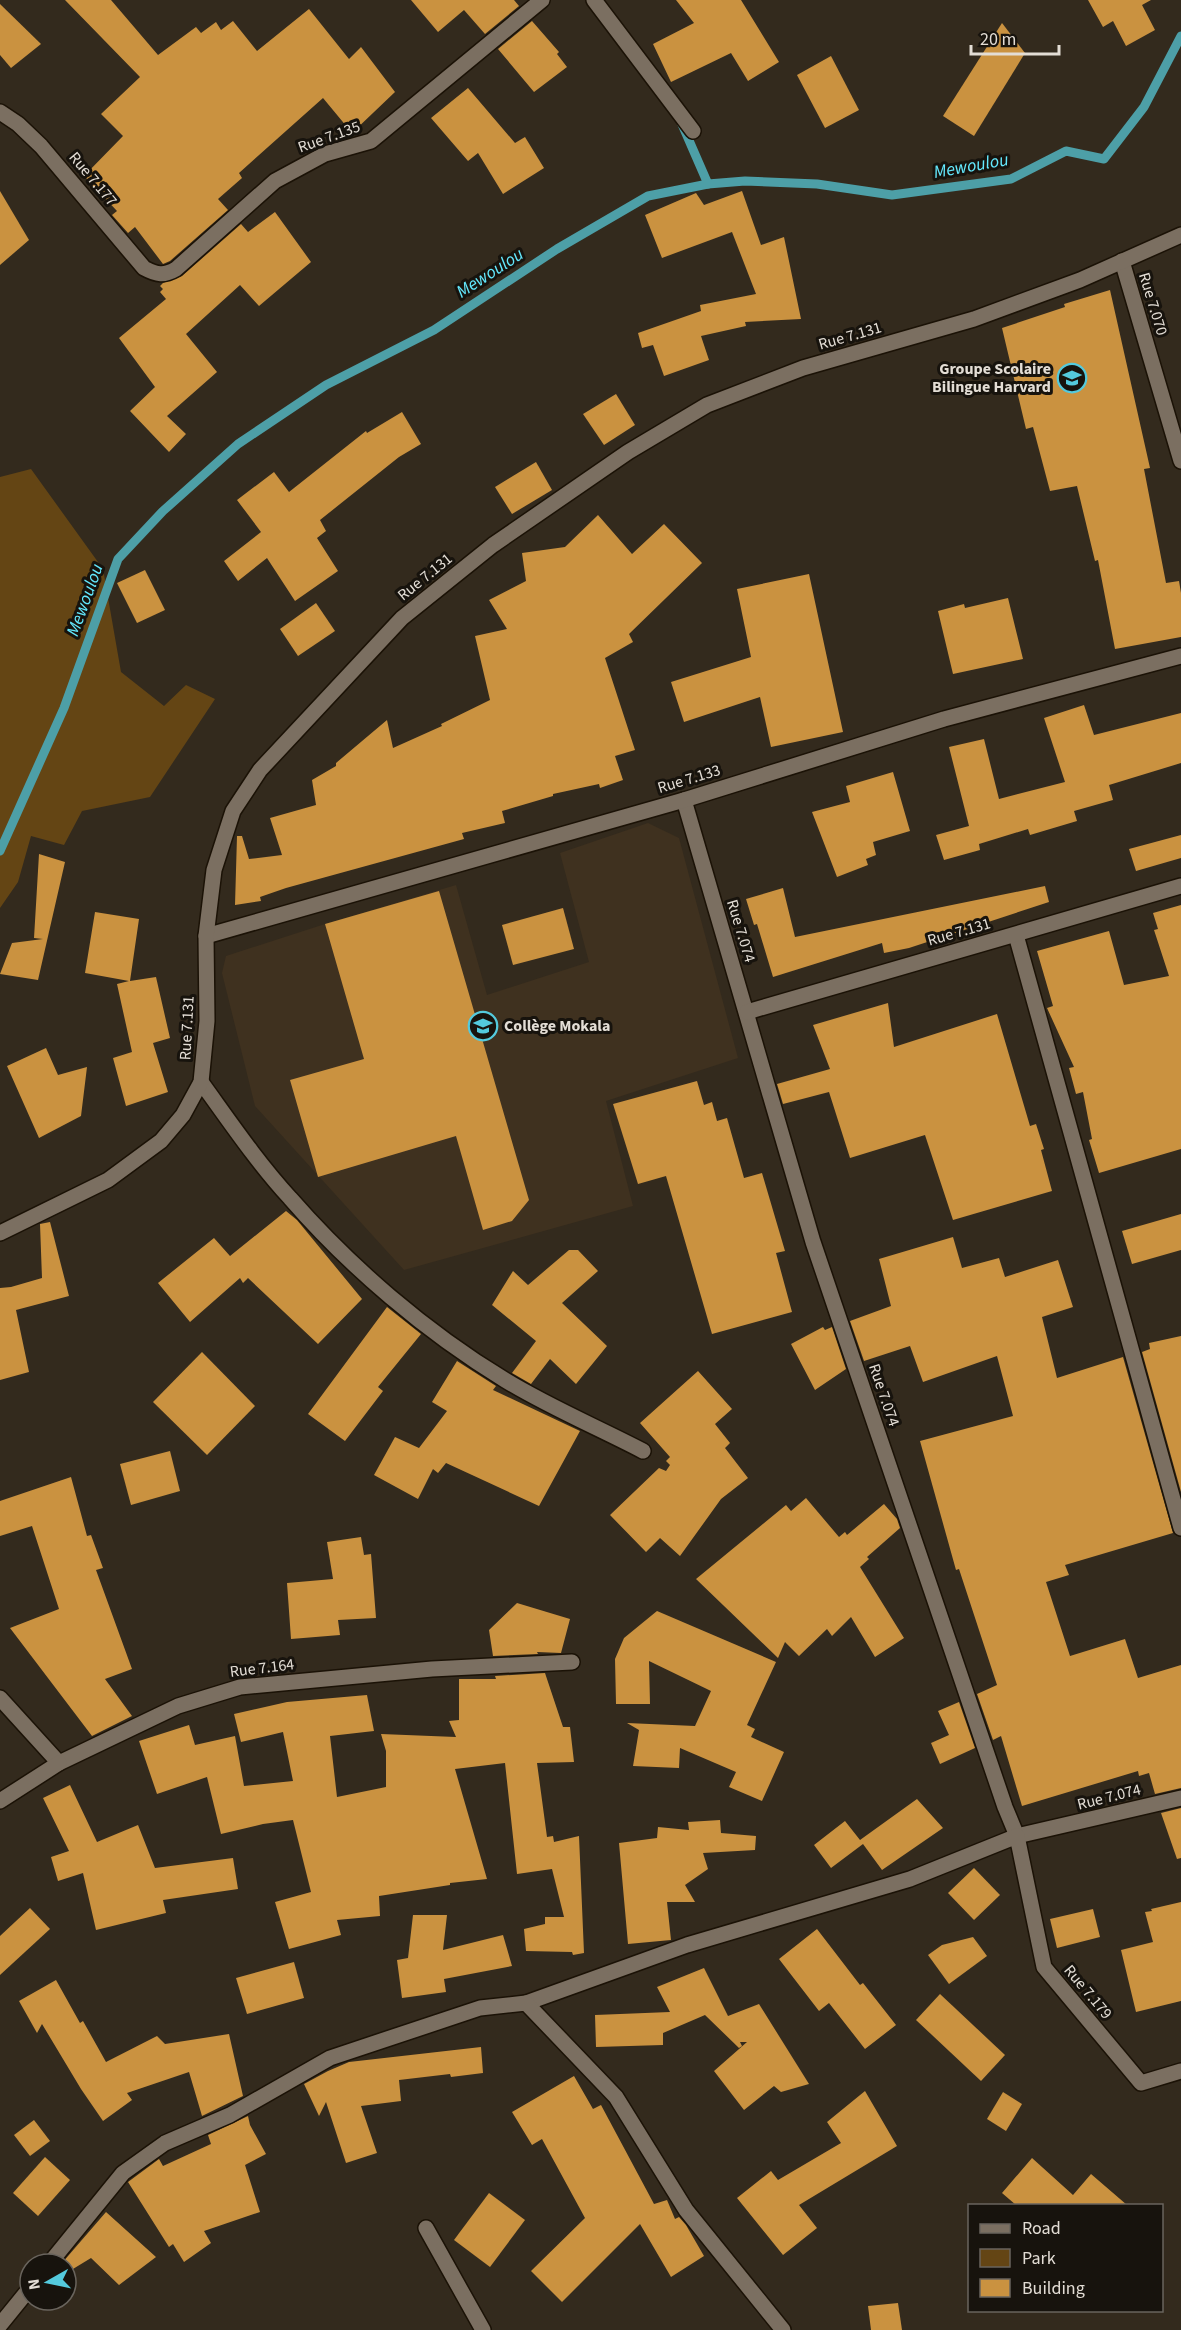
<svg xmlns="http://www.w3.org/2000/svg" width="1181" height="2330" font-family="'Source Sans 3',sans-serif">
  <rect width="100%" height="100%" fill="#332a1d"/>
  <polygon fill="#3f311f" points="648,823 679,838 738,1058 606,1101 633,1206 404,1270 255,1106 222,973 226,956 325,924 456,885 487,995 589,962 560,853"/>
  <polygon fill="#644514" points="31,469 103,569 121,672 164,706 186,685 215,699 150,797 82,811 64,845 31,836 18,882 0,908 0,477"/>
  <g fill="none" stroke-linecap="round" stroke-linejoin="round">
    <g stroke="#4d9fa7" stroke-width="9">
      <polyline points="681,122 708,184"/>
      <polyline points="0,851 64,708 118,559 163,511 238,444 326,385 434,330 557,249 648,196 708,184 745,181 817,184 892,195 1011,179 1066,151 1104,159 1144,107 1181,36"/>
    </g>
  </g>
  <g fill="#ca9240">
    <polygon points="65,0 111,0 158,55 196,27 201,33 216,22 221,30 233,21 257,51 309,9 349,59 361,47 395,92 352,133 323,98 239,173 242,178 218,199 228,210 170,261 163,264 135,227 128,233 112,215 117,211 84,176 123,136 101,114 140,77"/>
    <polygon points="411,0 514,0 519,6 485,34 464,10 438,32"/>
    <polygon points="676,0 741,0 779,62 748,81 731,53 671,82 653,44 694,23"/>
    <polygon points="1088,0 1151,0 1142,5 1155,30 1126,46 1113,21 1103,27"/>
    <polygon points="0,4 41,44 11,68 0,55"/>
    <polygon points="532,21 559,52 557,54 567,67 534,92 498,49"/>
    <polygon points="1002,23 1025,53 974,136 943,116"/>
    <polygon points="831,56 859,110 825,128 797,75"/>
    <polygon points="468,88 515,143 525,137 544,168 503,194 478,153 468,161 431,118"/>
    <polygon points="0,191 29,240 0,265"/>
    <polygon points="742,191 761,245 784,237 801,319 745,322 746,326 701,336 709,360 664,376 653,345 642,348 638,333 701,311 700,305 756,294 732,232 662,258 645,215 696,193 704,205"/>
    <polygon points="275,212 311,262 259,306 240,285 186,334 217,372 167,416 186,434 169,452 130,411 155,387 119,338 166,299 160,292 163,289 160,286 163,283 182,276 241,224 248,232"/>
    <polygon points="1110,290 1150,468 1144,469 1166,583 1179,581 1181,593 1181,637 1115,649 1098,560 1095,561 1077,486 1050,491 1033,427 1026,429 1002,328 1065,307 1064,304"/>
    <polygon points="616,394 635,425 604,445 583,414"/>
    <polygon points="402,412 421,444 399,457 320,520 326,531 317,538 338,571 295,601 267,558 238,581 224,561 261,532 237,500 274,472 289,492 366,431 367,433"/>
    <polygon points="536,462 552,490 512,514 495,487"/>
    <polygon points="598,515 632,554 664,524 702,563 629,634 633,642 605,658 635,750 615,756 623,780 600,788 599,784 553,794 553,796 502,811 505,823 462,833 464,839 286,888 260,897 261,901 235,905 237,836 242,836 249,859 282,855 270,818 316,805 312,780 336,766 336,763 387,720 393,748 442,726 441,724 490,700 475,636 507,629 489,600 526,581 522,553 565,547"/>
    <polygon points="145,570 165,610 137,623 117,583"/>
    <polygon points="809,574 843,732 771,747 760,697 684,722 671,682 751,657 737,589"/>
    <polygon points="1008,598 1023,659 953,674 938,611 964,604 965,608"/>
    <polygon points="316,603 335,631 298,656 280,629"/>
    <polygon points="1084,705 1094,735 1181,713 1181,763 1109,785 1113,800 1074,811 1077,821 1030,835 1028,829 979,844 980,850 944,860 936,835 969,826 949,747 984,739 999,799 1065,782 1044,718"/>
    <polygon points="893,772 910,831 873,842 876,855 866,859 868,865 837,877 812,812 850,802 846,786"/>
    <polygon points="1181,835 1181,858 1136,871 1129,849"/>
    <polygon points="39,854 65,862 38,980 0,974 12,943 43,939 34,938"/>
    <polygon points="1045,886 1049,902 909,948 884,953 882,943 773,977 757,924 754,925 746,899 783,888 795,937"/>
    <polygon points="439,891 529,1200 512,1221 483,1230 456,1136 318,1177 290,1080 364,1059 325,924"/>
    <polygon points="1181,905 1181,1149 1099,1173 1089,1140 1092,1139 1083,1092 1076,1094 1069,1068 1074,1067 1047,1008 1053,1006 1037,951 1109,931 1124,985 1169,976 1154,930 1158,929 1153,913"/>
    <polygon points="563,908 574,949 513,965 502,925"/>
    <polygon points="95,912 139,919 130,981 156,977 170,1038 153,1043 168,1092 126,1106 113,1058 132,1052 117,984 129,981 85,973"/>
    <polygon points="888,1003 894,1047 997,1014 1030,1126 1036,1124 1044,1149 1041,1150 1052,1191 953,1220 925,1135 850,1158 829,1092 783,1104 777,1084 830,1069 813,1025"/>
    <polygon points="46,1048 58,1075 87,1067 81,1116 39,1138 7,1066"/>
    <polygon points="697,1081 704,1105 712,1102 717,1121 727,1118 744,1178 762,1173 785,1251 776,1253 792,1312 712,1334 666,1176 638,1184 613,1104"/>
    <polygon points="286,1211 297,1220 362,1299 318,1344 248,1278 243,1283 240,1278 190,1322 158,1283 214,1238 230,1256"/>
    <polygon points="1181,1214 1181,1250 1132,1264 1122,1231"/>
    <polygon points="50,1222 69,1296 16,1310 29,1372 0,1380 0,1288 11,1287 42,1278 40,1224"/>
    <polygon points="953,1237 962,1268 999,1258 1005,1277 1058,1260 1073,1307 1042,1317 1057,1378 1123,1357 1173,1533 1065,1565 1069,1575 1046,1582 1070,1656 1125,1639 1138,1678 1181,1665 1181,1788 1155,1794 1149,1773 1139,1776 1138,1771 1022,1806 1001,1736 993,1740 977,1694 997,1685 959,1569 956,1570 920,1441 1013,1416 997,1356 923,1382 910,1346 864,1361 850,1321 891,1306 879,1259"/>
    <polygon points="569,1250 578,1250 598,1271 562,1303 607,1346 576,1384 550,1359 531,1384 512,1373 536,1341 492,1305 513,1271 528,1285"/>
    <polygon points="387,1307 421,1334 378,1387 383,1391 345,1441 308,1414"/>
    <polygon points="823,1327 825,1330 832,1327 846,1369 815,1390 791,1344"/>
    <polygon points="1181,1336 1181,1492 1142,1352 1150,1349 1149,1343"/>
    <polygon points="202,1352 255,1406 207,1455 153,1402"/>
    <polygon points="457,1361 496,1386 493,1390 580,1431 539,1506 446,1463 438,1473 433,1469 418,1499 374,1475 395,1437 419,1448 447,1411 432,1402"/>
    <polygon points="698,1371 732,1409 715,1424 730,1443 725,1448 748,1478 721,1499 680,1556 660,1538 646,1552 610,1515 659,1468 666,1471 670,1465 666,1461 670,1457 640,1423"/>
    <polygon points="170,1451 180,1491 131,1505 120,1464"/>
    <polygon points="71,1477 87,1536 91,1535 103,1568 96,1570 132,1669 105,1679 132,1716 92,1736 10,1628 59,1609 32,1526 0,1536 0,1501"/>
    <polygon points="806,1498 839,1537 845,1532 847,1535 884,1504 897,1519 900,1528 867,1557 869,1559 860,1567 904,1638 875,1657 851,1617 832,1636 827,1629 799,1656 785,1642 778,1658 696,1579 786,1505 791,1511"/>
    <polygon points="361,1537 364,1555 371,1554 376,1618 338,1620 340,1635 291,1639 287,1583 333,1579 327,1542"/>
    <polygon points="517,1603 570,1619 561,1653 537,1652 538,1654 493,1656 489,1630"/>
    <polygon points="657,1611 776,1662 747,1725 755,1729 751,1737 784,1752 762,1801 729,1787 736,1772 680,1748 679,1768 633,1766 639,1730 627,1723 695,1726 711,1691 649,1661 650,1704 616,1704 615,1659 624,1638"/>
    <polygon points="545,1673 563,1727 570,1727 574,1762 537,1763 547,1837 553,1836 554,1842 579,1836 584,1953 573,1955 572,1952 526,1951 524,1929 545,1924 545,1917 564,1917 552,1869 517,1874 505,1763 455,1769 487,1879 450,1883 450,1885 379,1896 380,1916 337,1920 341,1935 289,1949 275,1902 311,1892 293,1820 263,1824 221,1834 207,1777 157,1794 139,1741 189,1725 195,1745 235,1736 244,1786 293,1781 283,1732 241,1742 234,1714 287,1702 367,1695 374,1731 330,1736 337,1797 386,1787 386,1751 381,1734 456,1737 449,1721 459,1720 459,1679 496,1679 495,1676"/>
    <polygon points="959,1702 975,1748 940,1764 931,1743 949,1735 938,1711"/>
    <polygon points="70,1785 97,1842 138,1825 155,1868 233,1858 238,1889 163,1900 166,1913 96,1930 83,1873 58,1881 51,1857 69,1851 43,1798"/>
    <polygon points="917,1799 943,1828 882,1870 863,1844 831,1868 814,1845 845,1821 860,1840"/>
    <polygon points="1181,1808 1181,1858 1177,1859 1161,1813"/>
    <polygon points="720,1820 721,1833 756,1836 755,1850 703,1853 708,1869 685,1885 695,1902 667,1902 671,1940 628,1944 619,1843 657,1838 658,1827 689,1830 688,1822"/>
    <polygon points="974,1868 1000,1895 974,1920 948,1893"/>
    <polygon points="1181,1902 1181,2001 1136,2012 1121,1950 1153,1942 1145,1912 1152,1911 1151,1909"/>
    <polygon points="30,1908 50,1929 0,1975 0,1936"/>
    <polygon points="1093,1909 1100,1937 1057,1948 1050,1919"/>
    <polygon points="413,1915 447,1915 443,1950 503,1935 512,1966 444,1979 446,1992 402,1998 397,1960 408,1958"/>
    <polygon points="817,1929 860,1985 863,1983 896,2025 865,2049 829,2003 819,2011 779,1959"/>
    <polygon points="973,1937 987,1956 949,1984 928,1955 942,1945"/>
    <polygon points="294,1962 304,1998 247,2014 236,1978"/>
    <polygon points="704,1968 728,2016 759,2004 809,2084 781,2092 774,2086 744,2110 714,2071 747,2042 740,2042 742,2046 739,2048 705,2015 663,2033 663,2045 596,2047 595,2015 670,2012 657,1987"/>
    <polygon points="56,1980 80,2023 83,2021 106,2062 157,2036 165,2044 229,2034 243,2096 202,2116 189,2072 127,2093 132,2100 103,2121 81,2089 42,2024 37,2033 19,2001"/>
    <polygon points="940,1994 1005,2055 981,2081 916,2020"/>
    <polygon points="481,2047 483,2073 451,2077 450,2074 399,2080 401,2101 361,2106 377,2153 346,2163 326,2102 319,2116 304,2084 328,2071 349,2062"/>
    <polygon points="574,2076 593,2109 601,2105 654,2204 667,2200 675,2219 679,2217 686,2225 704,2256 671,2277 640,2224 562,2302 531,2271 585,2218 542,2139 532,2145 512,2112"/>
    <polygon points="865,2091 897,2146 799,2205 817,2228 783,2255 737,2198 771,2171 778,2180 841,2143 827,2122"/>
    <polygon points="1003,2092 1022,2104 1006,2131 987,2119"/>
    <polygon points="248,2116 250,2125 266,2154 245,2165 260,2212 204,2231 211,2243 184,2262 173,2244 169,2247 128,2182 159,2159 163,2166 211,2144 208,2135"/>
    <polygon points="34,2120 50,2141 30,2156 14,2135"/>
    <polygon points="45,2157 70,2180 38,2216 13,2193"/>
    <polygon points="1032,2158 1073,2195 1091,2174 1127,2205 1016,2205 1002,2193"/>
    <polygon points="489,2193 525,2220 490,2267 454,2240"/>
    <polygon points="106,2212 156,2257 119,2285 91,2258 68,2272 66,2264 62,2263"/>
    <polygon points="898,2303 902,2330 871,2330 868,2306"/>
  </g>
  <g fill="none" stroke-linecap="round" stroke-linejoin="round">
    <g stroke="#1b1206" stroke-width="18">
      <g id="minor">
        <polyline points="594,0 693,131"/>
        <path d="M0,112l18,12 23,22 103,122c13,7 20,8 32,1l99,-88 50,-27 46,-13 171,-141"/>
        <polyline points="1122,261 1181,461"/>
        <polyline points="684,800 813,1242 1005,1807 1017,1836 1181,1798"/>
        <polyline points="1016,935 1181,1528"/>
        <polyline points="206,936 684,800 944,719 1181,656"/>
        <polyline points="747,1012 1181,886"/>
        <path d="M201,1082c29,40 56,80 89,116 60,69 136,134 215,182 44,27 92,47 138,71"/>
        <polyline points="0,1233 108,1180 161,1141 183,1115 201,1082 207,1021 206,936 214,870 233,811 260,770 402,618 493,545 628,452 707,405 803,368 974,319 1080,280 1181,235"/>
        <polyline points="0,1698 59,1763 178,1706 240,1687 432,1669 572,1662"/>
        <polyline points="0,1801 59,1763"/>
        <polyline points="526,2003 687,1945 910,1879 1017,1836 1044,1967 1141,2083 1181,2071"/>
        <polyline points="426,2228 483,2330"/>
        <polyline points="49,2264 123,2173 165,2143 230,2115 330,2058 480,2008 526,2003 616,2097 686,2210 783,2330"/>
        <polyline points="0,2325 30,2288"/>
      </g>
    </g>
    <use href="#minor" stroke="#7b6f61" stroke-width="15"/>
  </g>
  <defs>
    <g id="school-ring" transform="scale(1.5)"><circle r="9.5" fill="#17130d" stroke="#54cadd" stroke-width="1.5"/><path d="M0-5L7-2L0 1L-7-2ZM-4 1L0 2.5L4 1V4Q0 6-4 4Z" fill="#54cadd"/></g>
  </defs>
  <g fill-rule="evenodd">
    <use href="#school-ring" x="1072" y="378"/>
    <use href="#school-ring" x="483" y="1026"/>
  </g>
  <g text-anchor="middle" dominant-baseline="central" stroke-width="6" stroke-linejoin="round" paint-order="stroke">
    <g font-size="16" fill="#e3ddd5" stroke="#17130d">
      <text transform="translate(329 137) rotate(-20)">Rue 7.135</text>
      <text transform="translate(93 179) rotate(50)">Rue 7.177</text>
      <text transform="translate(1153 304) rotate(73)">Rue 7.070</text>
      <text transform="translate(850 336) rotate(-16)">Rue 7.131</text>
      <text transform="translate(425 577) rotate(-39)">Rue 7.131</text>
      <text transform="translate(689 779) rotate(-17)">Rue 7.133</text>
      <text transform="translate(741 931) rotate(73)">Rue 7.074</text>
      <text transform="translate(959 932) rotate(-16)">Rue 7.131</text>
      <text transform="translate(187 1028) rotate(-87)">Rue 7.131</text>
      <text transform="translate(884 1395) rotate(71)">Rue 7.074</text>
      <text transform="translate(262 1668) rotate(-7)">Rue 7.164</text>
      <text transform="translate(1109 1797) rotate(-14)">Rue 7.074</text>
      <text transform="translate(1088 1992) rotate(50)">Rue 7.179</text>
    </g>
    <g font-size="16" font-weight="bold" fill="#e3ddd5" stroke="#17130d" text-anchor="end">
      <text x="1051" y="369">Groupe Scolaire<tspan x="1051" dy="18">Bilingue Harvard</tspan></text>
      <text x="504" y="1026" text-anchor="start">Collège Mokala</text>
    </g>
    <g font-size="18" font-style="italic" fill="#64e9fe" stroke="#17130d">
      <text transform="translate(971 166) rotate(-10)">Mewoulou</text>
      <text transform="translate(490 273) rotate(-33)">Mewoulou</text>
      <text transform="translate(85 600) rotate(-70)">Mewoulou</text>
    </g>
  </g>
  <rect x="968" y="2204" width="195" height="108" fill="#17130d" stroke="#69645d" stroke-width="1.5"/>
  <rect x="980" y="2224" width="30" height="9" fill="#7b6f61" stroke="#69645d" stroke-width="1.5"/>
  <text x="1022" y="2234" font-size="18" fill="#e3ddd5">Road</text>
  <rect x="980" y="2249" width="30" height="18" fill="#644514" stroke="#69645d" stroke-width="1.5"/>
  <text x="1022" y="2264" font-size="18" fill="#e3ddd5">Park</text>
  <rect x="980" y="2279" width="30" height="18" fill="#ca9240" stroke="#69645d" stroke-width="1.5"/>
  <text x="1022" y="2294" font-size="18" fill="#e3ddd5">Building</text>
  <g transform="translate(48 2282) rotate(261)"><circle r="28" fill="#17130d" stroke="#69645d" stroke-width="1.5"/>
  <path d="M0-4.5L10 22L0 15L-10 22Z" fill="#54cadd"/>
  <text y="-9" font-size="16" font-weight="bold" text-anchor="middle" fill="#e3ddd5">N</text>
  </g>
  <path d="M971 45v9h88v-9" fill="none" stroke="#e3ddd5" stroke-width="3"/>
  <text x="980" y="45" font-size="18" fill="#e3ddd5" stroke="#17130d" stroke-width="4.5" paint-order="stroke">20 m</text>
</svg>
